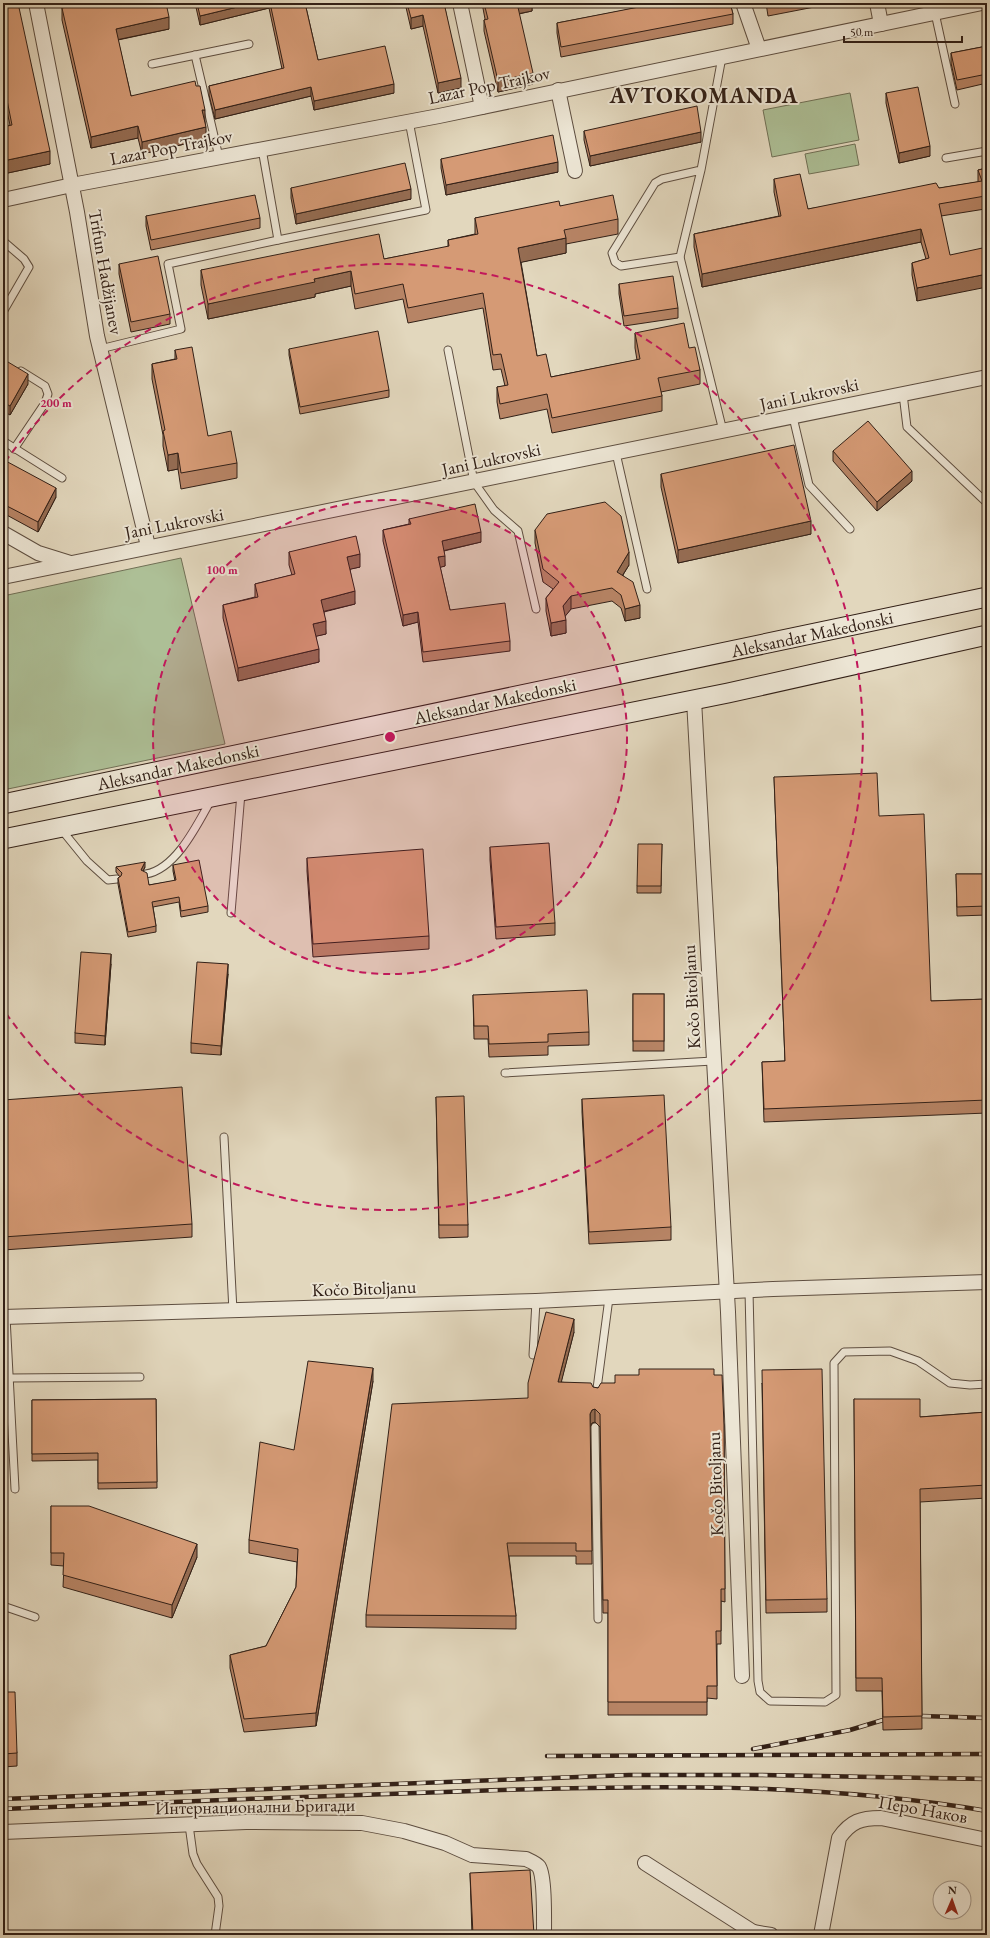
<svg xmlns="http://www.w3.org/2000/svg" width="990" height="1938" font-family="'EB Garamond',serif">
  <rect width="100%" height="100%" fill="#e2d7bd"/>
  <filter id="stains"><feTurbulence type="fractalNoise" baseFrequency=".005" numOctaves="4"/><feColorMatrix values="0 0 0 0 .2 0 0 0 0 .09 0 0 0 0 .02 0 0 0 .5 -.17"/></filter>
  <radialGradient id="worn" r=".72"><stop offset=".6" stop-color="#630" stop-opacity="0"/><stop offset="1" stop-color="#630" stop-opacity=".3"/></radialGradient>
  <g fill="#adbf96" stroke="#707056">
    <polygon points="850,93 859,140 772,157 763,110"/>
    <polygon points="855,144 859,165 809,174 805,154"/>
    <polygon points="181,558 225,744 3,790 3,596"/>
  </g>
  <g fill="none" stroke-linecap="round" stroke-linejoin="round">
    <g stroke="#5e4e40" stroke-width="9">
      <g id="lane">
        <polyline points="935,13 955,104"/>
        <polyline points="195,55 219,157"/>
        <polyline points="152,64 249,44"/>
        <polyline points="262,149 278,240"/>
        <polyline points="946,158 987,151"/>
        <polyline points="701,170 680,257 621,266 615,262 612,253 655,183 662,179 701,170 722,57"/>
        <polyline points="3,241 24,259 29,267 3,312"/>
        <polyline points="680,257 723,431"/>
        <polyline points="100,349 181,329 168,264 278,240 426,210 409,121"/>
        <polyline points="448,350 474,482 494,510 518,531 536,609"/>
        <polyline points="903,394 907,427 987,503"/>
        <polyline points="793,417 809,485 850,529"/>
        <polyline points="3,441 62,478"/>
        <polyline points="14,449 45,403 48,394 45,386 21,371"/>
        <polyline points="616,453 647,589"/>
        <polyline points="61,829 87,861 108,880 117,879"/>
        <path d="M146,874c30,-5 51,-49 65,-74"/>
        <polyline points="231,913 241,793"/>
        <polyline points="505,1073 713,1061"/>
        <polyline points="224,1137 233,1311"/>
        <polyline points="749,1291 758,1681 760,1692 770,1701 825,1702 836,1695 834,1363 844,1352 890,1351 918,1361 950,1383 970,1385 987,1384"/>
        <polyline points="6,1317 15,1489"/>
        <polyline points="533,1355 536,1301"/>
        <polyline points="9,1378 140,1377"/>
        <polyline points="596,1396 609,1298"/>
        <polyline points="595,1427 598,1619"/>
        <polyline points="3,1606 35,1617"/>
        <polyline points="189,1825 193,1854 197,1864 218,1897 219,1906 215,1935"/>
      </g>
    </g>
    <g stroke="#5e4e40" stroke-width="16">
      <g id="street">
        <polyline points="36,3 77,212 97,336 148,546"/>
        <polyline points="460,3 482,107"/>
        <polyline points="743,3 759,49"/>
        <polyline points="877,3 881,24"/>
        <polyline points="558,90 575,171"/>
        <polyline points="3,200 72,185 439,116 982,3"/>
        <polyline points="3,533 38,553 70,563"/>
        <polyline points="3,577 987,377"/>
        <polyline points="694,700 728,1312 742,1676"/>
        <polyline points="3,1317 536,1301 773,1289 987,1282"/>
        <path d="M3,1832l243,-10 116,1 42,8 41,12 27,12 54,4c4,2 10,4 13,8 6,10 5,54 5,68"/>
        <polyline points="645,1863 753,1932"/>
        <polyline points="744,1935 753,1932 771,1935"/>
        <path d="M821,1935l18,-97c12,-17 22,-20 42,-20l106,22"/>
      </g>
    </g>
    <g stroke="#322017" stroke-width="21">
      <g id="secondary">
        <polyline points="3,804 987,597"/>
        <polyline points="3,839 728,693 987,635"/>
      </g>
    </g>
    <use href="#lane" stroke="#ece5d4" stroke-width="7"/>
    <use href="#street" stroke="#ece5d4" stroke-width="14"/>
    <use href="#secondary" stroke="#ece5d4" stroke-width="19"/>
    <g stroke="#322017" stroke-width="4.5">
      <g id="rail">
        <polyline points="922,1716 987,1718"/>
        <polyline points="753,1749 850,1730 883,1720"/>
        <polyline points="547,1756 987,1754"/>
        <polyline points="3,1799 629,1775 758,1775 987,1779"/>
        <path d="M3,1809c157,-7 313,-13 470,-18 172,-6 344,-9 514,20"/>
      </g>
    </g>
    <use href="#rail" stroke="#ece5d4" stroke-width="3" stroke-dasharray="9" stroke-linecap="butt"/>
  </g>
  <g fill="#b78465" stroke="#322017">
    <polygon points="3,3 50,164 3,174 3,127 10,125 3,93"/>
    <polygon points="195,3 305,3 318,60 394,93 314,110 311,96 215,119 209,95 209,86 282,69 269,8 200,25"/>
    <polygon points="405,3 444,3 461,88 438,93 423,26 411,29"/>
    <polygon points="482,3 532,3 532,11 519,14 533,84 498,92 484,31 484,20 485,19"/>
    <polygon points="646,3 730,3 733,14 733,24 561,57 557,33 557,23 647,6"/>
    <polygon points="766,3 835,3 768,16"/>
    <polygon points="111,4 169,29 118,40 131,96 205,121 206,139 142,154 138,138 91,148 62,20 62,8"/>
    <polygon points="987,46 987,83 957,90 951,63 951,53"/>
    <polygon points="886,93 930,156 899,163 886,103"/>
    <polygon points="584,131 701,142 590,166 584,140"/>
    <polygon points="441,159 558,172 446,195 441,168"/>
    <polygon points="987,168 987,219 985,209 941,216 917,301 912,275 912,263 926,259 921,242 702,287 694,247 694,234 779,216 774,192 774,179 808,209 978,182 978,170"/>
    <polygon points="291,188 411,199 296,224 291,198"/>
    <polygon points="560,206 618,219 618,234 566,244 566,253 521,262 537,356 551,377 637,360 635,348 635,333 689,348 700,370 700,384 661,392 662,396 662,411 552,433 547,409 500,419 497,402 497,387 505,386 501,369 493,370 483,308 408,323 403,299 355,309 351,286 315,294 315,297 208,319 201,285 201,270 384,259 448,247 448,240 475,234 475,218"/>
    <polygon points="146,216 260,218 260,228 151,250 146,226"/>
    <polygon points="119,264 170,314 170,324 131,332 119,274"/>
    <polygon points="619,284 678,308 678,318 624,326 619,294"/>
    <polygon points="289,349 389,390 389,397 300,414 289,355"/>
    <polygon points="175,350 208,436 237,463 237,478 181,489 178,469 168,471 163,446 163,435 152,379 152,364 175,359"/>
    <polygon points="3,359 28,384 10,415 3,411"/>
    <polygon points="987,419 987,440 983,436 983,423"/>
    <polygon points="833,451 912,481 877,511 833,461"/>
    <polygon points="3,461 56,497 38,532 3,513"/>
    <polygon points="661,474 811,534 678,563 661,487"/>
    <polygon points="409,519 481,542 444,551 445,566 440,567 450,610 510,641 510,651 423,662 418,622 403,626 383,541 383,530 409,524"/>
    <polygon points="535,530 629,565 623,575 640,618 625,621 621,608 612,601 571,609 565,616 566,633 551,636 546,611 546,598 553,589 543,582 535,543"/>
    <polygon points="289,552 360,567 350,569 355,604 324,612 326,634 316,636 319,662 238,681 223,618 223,605 255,597 255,584 292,575 289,565"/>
    <polygon points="774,777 879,816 931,1001 987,999 987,1113 764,1122 762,1062 785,1061"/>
    <polygon points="662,844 661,893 637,893 637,886"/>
    <polygon points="490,847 555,923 555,935 496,939 490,860"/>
    <polygon points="307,858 429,936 429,949 313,957 307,871"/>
    <polygon points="173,865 208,906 208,912 181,917 179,902 153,907 156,926 156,932 128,937 118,884 118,878 120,877 116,872 116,867 145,867 143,871 149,885 175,881 173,871"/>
    <polygon points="956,874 987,874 987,915 957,916"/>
    <polygon points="111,964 105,1045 75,1043 75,1033"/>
    <polygon points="228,974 221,1055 191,1053 191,1043"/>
    <rect x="633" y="994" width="31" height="57"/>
    <polygon points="473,995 589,1032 589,1045 548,1046 548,1055 489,1057 488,1039 474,1039"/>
    <polygon points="436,1097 468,1225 468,1237 439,1238"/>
    <polygon points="582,1099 671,1227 671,1240 589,1244 582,1112"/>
    <polygon points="3,1100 192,1224 192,1237 3,1250"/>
    <polygon points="574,1332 561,1382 598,1388 615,1383 714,1375 724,1425 725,1602 721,1601 721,1644 717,1644 717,1699 707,1698 707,1715 608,1715 608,1613 603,1613 600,1427 595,1422 592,1423 590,1427 592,1564 576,1564 576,1556 509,1556 516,1616 516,1629 366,1627 366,1615 528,1398"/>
    <polygon points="373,1381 316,1726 244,1732 230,1668 230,1655 266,1646 296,1587 297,1562 249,1553 249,1540 294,1450"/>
    <polygon points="762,1383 827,1599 827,1612 766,1613"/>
    <polygon points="156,1399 157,1488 98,1489 98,1460 32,1461 32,1400"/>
    <polygon points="854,1399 920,1417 987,1412 987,1498 920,1502 922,1729 883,1730 882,1691 856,1691"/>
    <polygon points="51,1506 197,1557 172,1618 63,1587 64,1566 51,1565"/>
    <polygon points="3,1692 17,1753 17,1766 3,1767"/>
    <polygon points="470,1873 534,1935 472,1935"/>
  </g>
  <g fill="#956c52" stroke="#322017">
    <polygon points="254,3 269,3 269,8 200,25 200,16"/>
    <polygon points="517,3 532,3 532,11 517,14"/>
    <polygon points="423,15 423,26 411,29 411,18"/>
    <polygon points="169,17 169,29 116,40 116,29"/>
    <polygon points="533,73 533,84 498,92 498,81"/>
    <polygon points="461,78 461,88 438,93 438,83"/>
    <polygon points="394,84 394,93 314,110 314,101"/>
    <polygon points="311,87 311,96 215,119 215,110"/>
    <polygon points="202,110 205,110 205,121 202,122"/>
    <polygon points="138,126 138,138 91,148 91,137"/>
    <polygon points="206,127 206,139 142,154 142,142"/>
    <polygon points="701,132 701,142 590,166 590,156"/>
    <polygon points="930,146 930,156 899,163 899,153"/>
    <polygon points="50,151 50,164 3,174 3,161"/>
    <polygon points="558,162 558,172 446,195 446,185"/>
    <polygon points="411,189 411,199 296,224 296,214"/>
    <polygon points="921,229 921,242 702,287 702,274"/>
    <polygon points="566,238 566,253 518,263 518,248"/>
    <polygon points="351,271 351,286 315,294 315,297 208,319 208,304 314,279"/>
    <polygon points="987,274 987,287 917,301 917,288"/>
    <polygon points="28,374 28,384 10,415 10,406"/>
    <polygon points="178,453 178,469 168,471 168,455"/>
    <polygon points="912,471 912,481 877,511 877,502"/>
    <polygon points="56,488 56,497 38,532 38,522"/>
    <polygon points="811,521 811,534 678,563 678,550"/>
    <polygon points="481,532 481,542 442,551 442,541"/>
    <polygon points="629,552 629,565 617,584 617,572"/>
    <polygon points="360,554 360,567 347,570 347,557"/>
    <polygon points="445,556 445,566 438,568 438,557"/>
    <polygon points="355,591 355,604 321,612 321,600"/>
    <polygon points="571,596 571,609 563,619 563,606"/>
    <polygon points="640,605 640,618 625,621 625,609"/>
    <polygon points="418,612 418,622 403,626 403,615"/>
    <polygon points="566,620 566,633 551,636 551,623"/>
    <polygon points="326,621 326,634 313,637 313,624"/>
    <polygon points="319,649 319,662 238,681 238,668"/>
    <polygon points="145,862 145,867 141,875 141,870"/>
    <polygon points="111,954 111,964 105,1045 105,1036"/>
    <polygon points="228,964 228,974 221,1055 221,1046"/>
    <polygon points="574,1319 574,1332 558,1395 558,1382"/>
    <polygon points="373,1368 373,1381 316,1726 316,1713"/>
    <polygon points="595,1409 595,1422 592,1423 590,1427 590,1414 592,1410"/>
    <polygon points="197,1544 197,1557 172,1618 172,1605"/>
  </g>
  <g fill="#d59a75" stroke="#322017">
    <polygon points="3,3 18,3 50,151 3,161 3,127 12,125 3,80"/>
    <polygon points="85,3 110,3 111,4 116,3 166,3 169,17 116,29 131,96 195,81 196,86 200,86 205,110 202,110 206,127 142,142 138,126 91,137 62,8"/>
    <polygon points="197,3 254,3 200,16"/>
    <polygon points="270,3 305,3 318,60 385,46 394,84 314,101 311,87 215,110 209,86 284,68"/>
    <polygon points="407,3 444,3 461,78 438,83 423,15 411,18"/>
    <polygon points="484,3 519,3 517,3 533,73 498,81 484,20 488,19"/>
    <polygon points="648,3 730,3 733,14 561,47 557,23 649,5"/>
    <polygon points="768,3 783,3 768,6"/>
    <polygon points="987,46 987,74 957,80 951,53"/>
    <polygon points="918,87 930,146 899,153 886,93"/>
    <polygon points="697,106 701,132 590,156 584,131"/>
    <polygon points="553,135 558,162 446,185 441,159"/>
    <polygon points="405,163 411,189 296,214 291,188"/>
    <polygon points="987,168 987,206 985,196 939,204 950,255 987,247 987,274 917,288 912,263 929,258 921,229 702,274 694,234 781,216 774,179 800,174 808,209 936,183 939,188 982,181 978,170"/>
    <polygon points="255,195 260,218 151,240 146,216"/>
    <polygon points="613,195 618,219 564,230 566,238 518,248 537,356 546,354 551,377 640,359 635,333 684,323 689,348 695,347 700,370 658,378 662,396 552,418 547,394 500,404 497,387 508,385 501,354 493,355 483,293 408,308 403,284 355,294 351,271 314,279 315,282 208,304 201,270 379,234 384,259 449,246 448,240 478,234 475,218 559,201 560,206"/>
    <polygon points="158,256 170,314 131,322 119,264"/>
    <polygon points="673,276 678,308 624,316 619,284"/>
    <polygon points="378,331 389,390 300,407 289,349"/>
    <polygon points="192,347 208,436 231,431 237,463 181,473 178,453 168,455 163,431 165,430 152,364 177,359 175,350"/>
    <polygon points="3,359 28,374 10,406 3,402"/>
    <polygon points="987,419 987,427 983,423"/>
    <polygon points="868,421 912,471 877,502 833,451"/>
    <polygon points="794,445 811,521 678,550 661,474"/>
    <polygon points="4,460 56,488 38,522 3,504 3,461"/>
    <polygon points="605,502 621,516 629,552 617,572 633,582 640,605 625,609 621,595 612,588 571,596 563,606 566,620 551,623 546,598 559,582 543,569 535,530 547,514"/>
    <polygon points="475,504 481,532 442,541 445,556 438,557 450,610 505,603 510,641 423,652 418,612 403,615 383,530 411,524 409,519"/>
    <polygon points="356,536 360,554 347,557 355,591 321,600 326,621 313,624 319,649 238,668 223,605 258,597 255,584 295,574 289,552"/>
    <polygon points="877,773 879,816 924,814 931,1001 987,999 987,1100 764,1109 762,1062 785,1061 774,777"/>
    <polygon points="549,843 555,923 496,927 490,847"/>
    <polygon points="638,844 662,844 661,886 637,886"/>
    <polygon points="423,849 429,936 313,944 307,858"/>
    <polygon points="199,860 208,906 181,911 179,897 152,902 156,926 128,932 118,878 121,876 122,873 116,867 145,862 141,870 147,873 149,885 176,880 173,865"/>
    <polygon points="956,874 987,874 987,906 957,907"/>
    <polygon points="81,952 111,954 105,1036 75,1033"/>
    <polygon points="197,962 228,964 221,1046 191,1043"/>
    <polygon points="587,990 589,1032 548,1034 548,1042 489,1044 488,1026 474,1026 473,995"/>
    <rect x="633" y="994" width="31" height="47"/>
    <polygon points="182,1087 192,1224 3,1237 3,1100"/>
    <polygon points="664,1095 671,1227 589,1232 582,1099"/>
    <polygon points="464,1096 468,1225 439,1225 436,1097"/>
    <polygon points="546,1312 574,1319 558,1382 591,1383 593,1387 598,1388 601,1383 615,1383 615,1375 639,1375 639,1369 714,1369 714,1375 722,1375 724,1425 725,1589 721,1589 721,1631 716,1631 717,1686 707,1686 707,1702 608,1702 608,1600 603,1600 600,1414 595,1409 592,1410 590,1414 592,1551 576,1551 576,1543 507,1543 516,1616 366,1615 392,1404 528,1398 528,1383"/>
    <polygon points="308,1361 373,1368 316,1713 244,1719 230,1655 266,1646 296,1587 298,1549 249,1540 260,1442 294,1450"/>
    <polygon points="822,1369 827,1599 766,1600 762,1370"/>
    <polygon points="156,1399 157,1482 98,1483 98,1453 32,1454 32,1400"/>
    <polygon points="854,1399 920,1399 920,1417 987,1412 987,1485 920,1489 922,1716 883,1717 882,1678 856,1678"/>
    <polygon points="51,1506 89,1506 197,1544 172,1605 63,1575 64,1553 51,1553"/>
    <polygon points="3,1692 15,1692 17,1753 3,1754"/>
    <polygon points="530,1870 534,1935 473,1935 470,1873"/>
  </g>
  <circle cx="390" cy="737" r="237" fill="#c2185b" fill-opacity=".12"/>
  <g fill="none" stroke="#c2185b" stroke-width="2" stroke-dasharray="7 5">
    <circle cx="390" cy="737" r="237"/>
    <path d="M5 462A473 473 0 1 1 5 1012"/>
  </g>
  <g text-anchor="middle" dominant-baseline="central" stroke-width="4" stroke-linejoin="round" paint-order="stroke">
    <g font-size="18" fill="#322017" stroke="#ece5d4">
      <text transform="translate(489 85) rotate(-12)">Lazar Pop Trajkov</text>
      <text transform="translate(171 147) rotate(-11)">Lazar Pop Trajkov</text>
      <text transform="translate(106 272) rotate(80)">Trifun Hadžijanev</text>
      <text transform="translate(809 394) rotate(-12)">Jani Lukrovski</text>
      <text transform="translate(491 459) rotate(-12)">Jani Lukrovski</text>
      <text transform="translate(174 523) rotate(-11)">Jani Lukrovski</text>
      <text transform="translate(812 634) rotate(-12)">Aleksandar Makedonski</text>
      <text transform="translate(495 701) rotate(-12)">Aleksandar Makedonski</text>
      <text transform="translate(178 767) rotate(-12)">Aleksandar Makedonski</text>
      <text transform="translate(691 997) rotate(-93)">Kočo Bitoljanu</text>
      <text transform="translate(364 1288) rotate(-2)">Kočo Bitoljanu</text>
      <text transform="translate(715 1484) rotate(-92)">Kočo Bitoljanu</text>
      <text transform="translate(255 1806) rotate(-1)">Интернационални Бригади</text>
      <text transform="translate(923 1809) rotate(10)">Перо Наков</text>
    </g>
    <g font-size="22" font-weight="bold" letter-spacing="1" fill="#322017" stroke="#ece5d4">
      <text x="704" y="95">AVTOKOMANDA</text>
    </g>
  </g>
  <circle cx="390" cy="737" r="6" fill="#c2185b" stroke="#ece5d4" stroke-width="2"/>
  <g font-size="12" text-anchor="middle" font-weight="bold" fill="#c2185b" stroke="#ece5d4" stroke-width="4" stroke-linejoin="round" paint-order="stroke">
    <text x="56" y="407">200 m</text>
    <text x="222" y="574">100 m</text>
  </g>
  <rect width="990" height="1938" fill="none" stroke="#e2d7bd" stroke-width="16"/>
  <rect x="4" y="4" width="982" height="1930" fill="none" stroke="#322017" stroke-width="2"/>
  <rect x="8" y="8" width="974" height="1922" fill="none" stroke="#322017"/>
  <g transform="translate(952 1900) rotate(2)"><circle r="19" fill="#ece5d4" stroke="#a29688"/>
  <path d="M0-3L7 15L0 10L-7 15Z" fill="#8f2418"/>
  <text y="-6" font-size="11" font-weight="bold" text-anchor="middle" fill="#322017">N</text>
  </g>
  <path d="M844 36v6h118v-6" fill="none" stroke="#322017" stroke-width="2"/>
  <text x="850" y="36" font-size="12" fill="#322017" stroke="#ece5d4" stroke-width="3" paint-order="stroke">50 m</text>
  <rect width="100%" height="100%" filter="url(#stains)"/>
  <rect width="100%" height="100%" fill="url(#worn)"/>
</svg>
